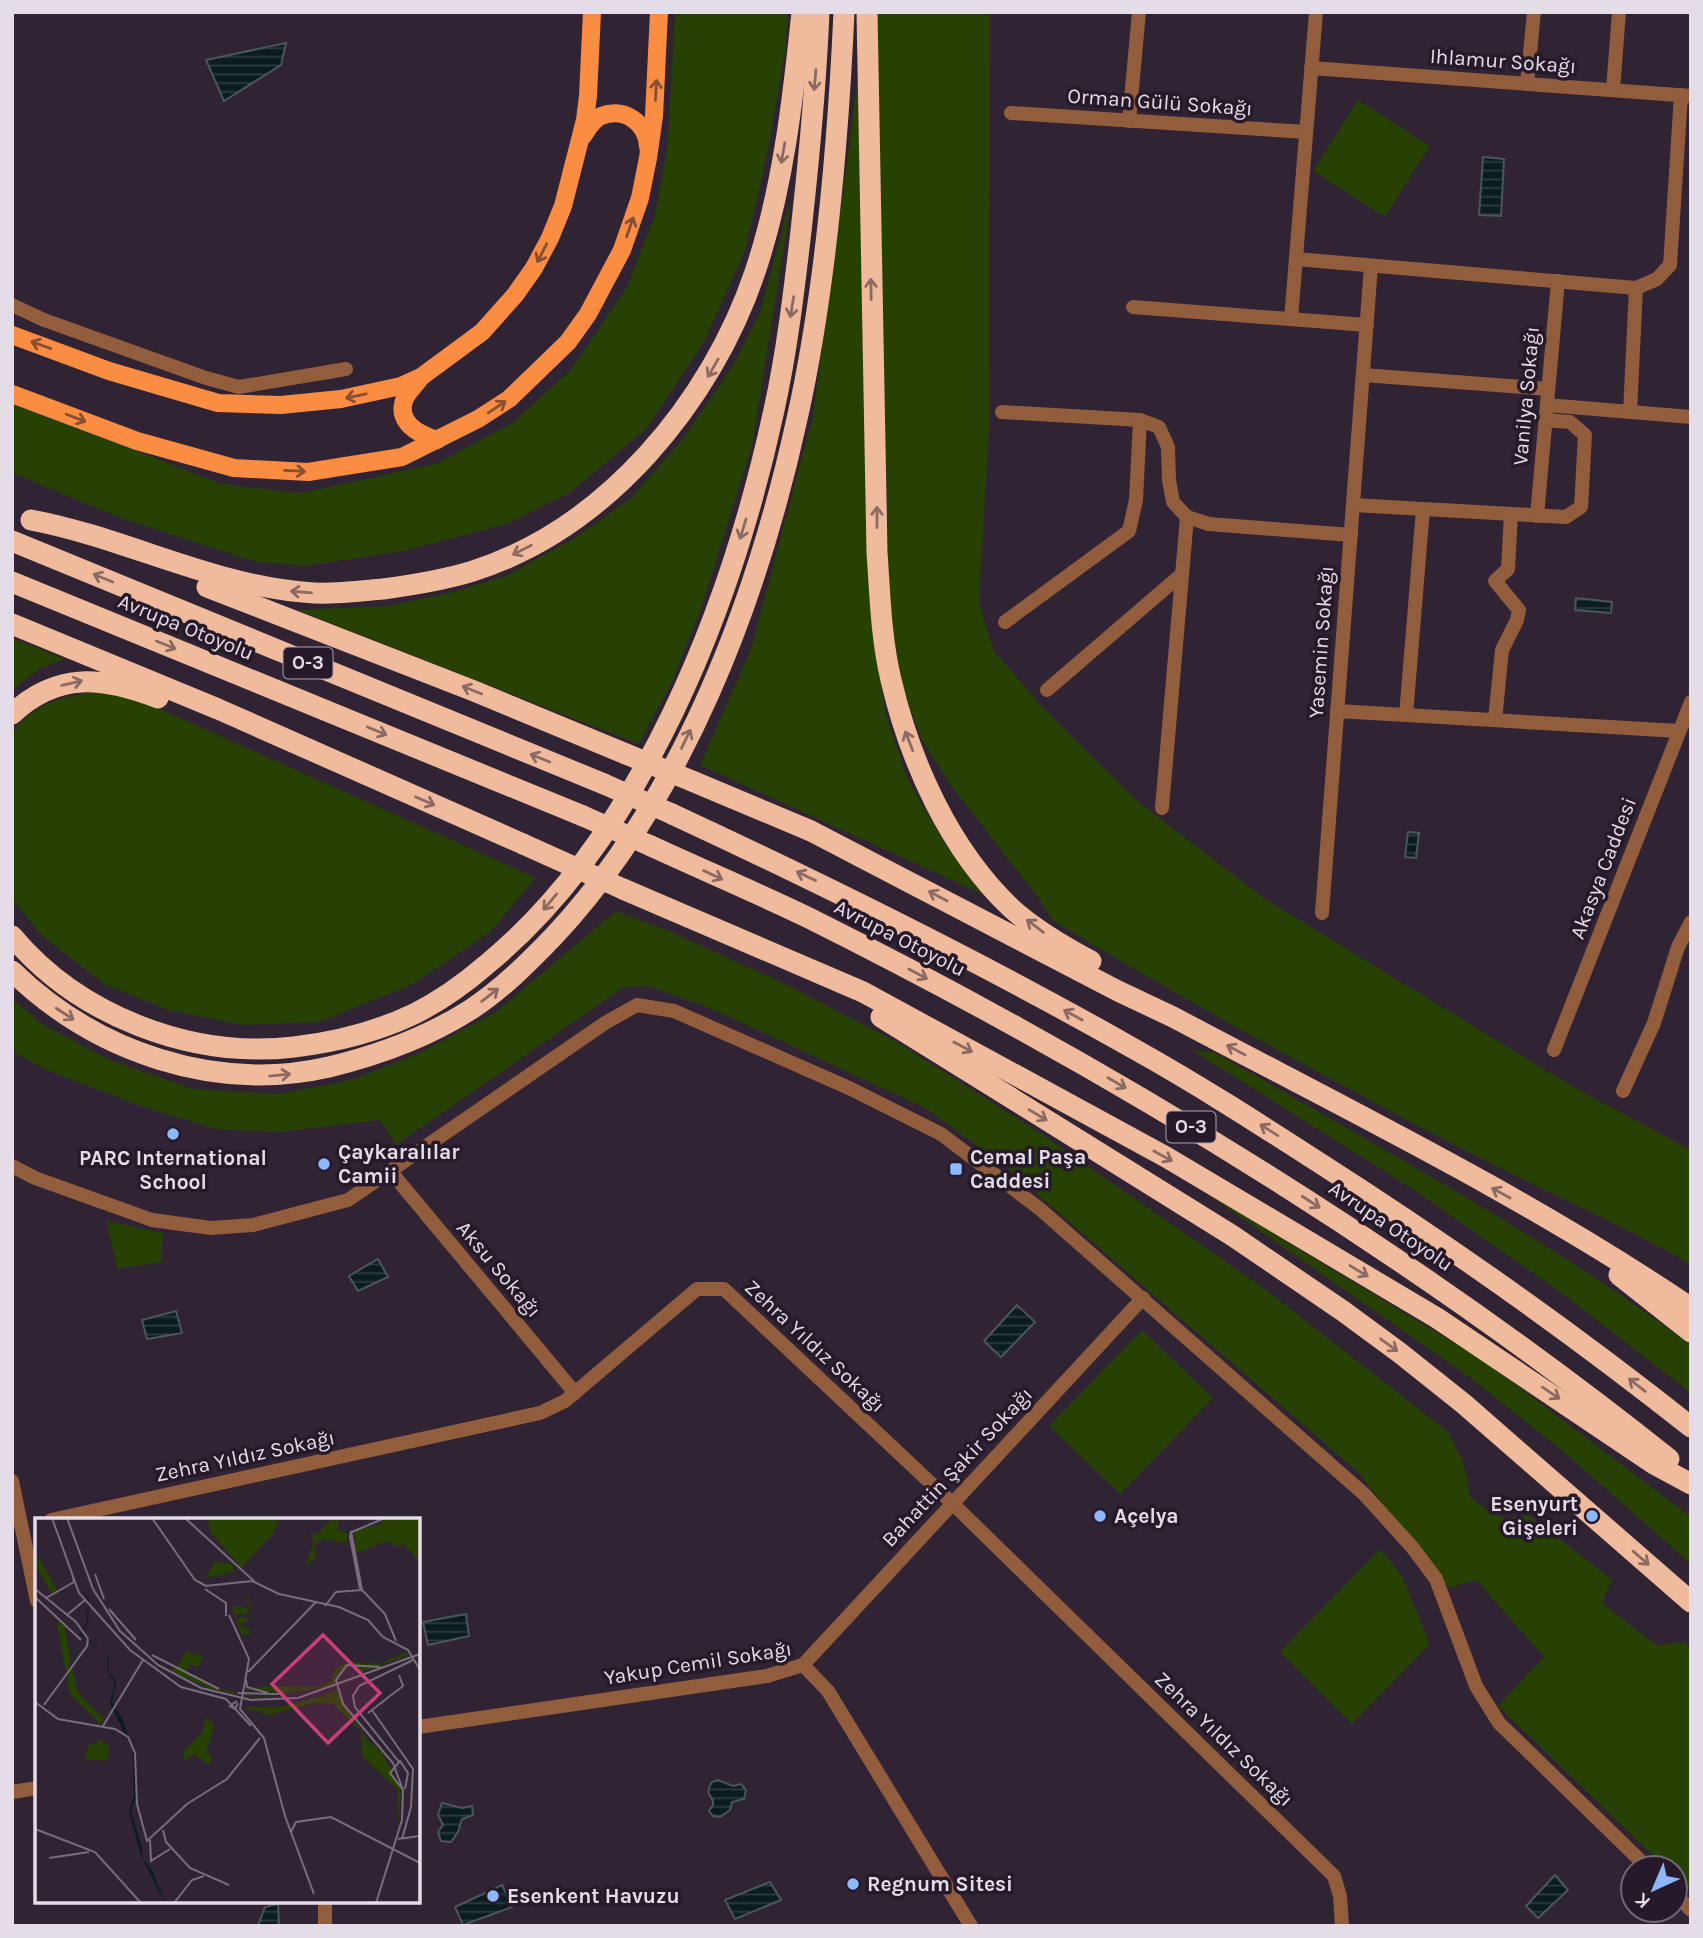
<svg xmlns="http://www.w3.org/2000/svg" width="1703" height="1938" font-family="Karla,sans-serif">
  <defs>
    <pattern id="water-rules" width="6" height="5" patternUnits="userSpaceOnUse" patternTransform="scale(1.75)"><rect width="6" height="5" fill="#0a1c20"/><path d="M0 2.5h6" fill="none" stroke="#2e3c40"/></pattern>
  </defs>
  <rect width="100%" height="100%" fill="#302334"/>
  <g fill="#274105">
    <polygon points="675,12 788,12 785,53 767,155 745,251 704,342 647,428 571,492 507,524 404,551 305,566 256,562 121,518 12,473 12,402 221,484 301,493 435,464 511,424 570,371 627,287 655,216 668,142"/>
    <path d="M877,12h113l-1,415 -10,177 15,47 47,55 95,94 129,99 310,189 116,62v115c-68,-41 -142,-71 -213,-108 -144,-75 -287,-153 -426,-237l-12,-20 -88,-113 -30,-47 -20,-53 -13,-81z"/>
    <polygon points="859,71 869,597 885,712 908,780 944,842 982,894 700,765 751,649 813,416"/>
    <polygon points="1358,100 1430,146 1385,217 1313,171"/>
    <polygon points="791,203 752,446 702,606 672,682 639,744 297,610 388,606 449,593 506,576 578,536 631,498 683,439 732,367 761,310 788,207"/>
    <polygon points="12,638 65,659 39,669 12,690"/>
    <path d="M103,691l35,8 398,179 -47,55 -76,51 -93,38 -76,3 -73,-14 -67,-27 -64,-50 -28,-36v-165c21,-31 56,-38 91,-42z"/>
    <polygon points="616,911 671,932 787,985 895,1041 1043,1135 1265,1289 1448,1432 1463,1461 1470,1497 1492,1514 1507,1518 1529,1515 1612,1580 1602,1603 1656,1645 1684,1642 1691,1647 1691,1891 1675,1876 1675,1868 1666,1868 1498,1706 1544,1657 1476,1580 1449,1588 1358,1472 1007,1168 927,1109 717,1011 649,986 624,987 396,1145 380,1120 280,1132 216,1129 146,1108 44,1069 12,1051 12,999 44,1025 110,1060 193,1089 278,1094 351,1080 422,1052 496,1012"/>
    <path d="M1192,1050l22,2c161,93 327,182 477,293v48l-132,-102 -145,-101z"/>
    <polygon points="1203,1191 1487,1363 1691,1517 1691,1564 1565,1453 1472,1379"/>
    <polygon points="107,1221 163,1233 161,1262 117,1269"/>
    <polygon points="1142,1330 1213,1398 1120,1494 1049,1426"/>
    <polygon points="1380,1549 1402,1576 1430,1644 1352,1724 1280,1652"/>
  </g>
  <g fill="url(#water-rules)" stroke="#4b565c" stroke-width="2">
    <polygon points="286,43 281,65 224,101 206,60"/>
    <polygon points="1483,157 1504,159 1501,216 1479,215"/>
    <polygon points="1576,598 1612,602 1611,613 1575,610"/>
    <polygon points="1408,832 1419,833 1416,858 1405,857"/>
    <polygon points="378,1259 388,1277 358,1291 349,1276"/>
    <polygon points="1017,1305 1035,1322 1001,1357 984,1341"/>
    <polygon points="176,1311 182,1333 147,1339 142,1320"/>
    <polygon points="466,1614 469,1636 428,1645 423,1622"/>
    <path d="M718,1780l15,6 8,-2 5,6 -2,9 -12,3 -2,8 -10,7 -7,-1 -4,-5 4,-6v-5c-6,-7 -6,-10 -1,-18z"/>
    <polygon points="442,1803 462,1808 472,1806 473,1815 462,1819 458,1832 451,1842 441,1841 438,1832 443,1825 438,1815"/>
    <polygon points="1555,1875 1568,1890 1538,1918 1526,1906"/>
    <polygon points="770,1882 781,1900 735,1919 725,1900"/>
    <polygon points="502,1885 512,1907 463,1925 455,1907"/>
    <polygon points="278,1904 279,1926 258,1926 265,1907"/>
  </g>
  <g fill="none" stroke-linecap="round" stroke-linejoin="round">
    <g stroke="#915d3c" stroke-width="14">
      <polyline points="1311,68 1691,96"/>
      <polyline points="1527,84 1534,12"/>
      <polyline points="1613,90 1619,12"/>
      <polyline points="1011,113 1306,132"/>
      <polyline points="1129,121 1139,12"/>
      <polyline points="1296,259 1636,288 1657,279 1670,265 1681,95"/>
      <polyline points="12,305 44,320 206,378 239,387 346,369"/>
      <polyline points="1133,307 1367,325"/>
      <polyline points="1291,319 1316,12"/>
      <polyline points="1363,375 1548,389"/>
      <polyline points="1547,405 1691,417"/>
      <polyline points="1002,412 1140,420 1159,427 1168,447 1169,480 1173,502 1187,517 1209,524 1351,535"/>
      <polyline points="1630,412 1636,288"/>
      <polyline points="1353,505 1566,517 1581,507 1585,435 1570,422 1545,420"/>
      <polyline points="1537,516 1558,281"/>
      <polyline points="1005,622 1129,531 1136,500 1140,420"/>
      <polyline points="1047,690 1182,574"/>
      <polyline points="1337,711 1679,731"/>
      <polyline points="1406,715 1423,509"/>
      <polyline points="1495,720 1502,650 1517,620 1519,610 1495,581 1508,569 1511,514"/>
      <polyline points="1162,808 1187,517"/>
      <polyline points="1322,913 1371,266"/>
      <polyline points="1554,1050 1691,702"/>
      <polyline points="1623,1091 1654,1023 1678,947 1691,922"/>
      <polyline points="12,1166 35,1178 152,1220 211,1228 253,1225 348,1200 605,1023 637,1005 674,1011 849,1088 941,1134 1040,1209 1364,1494 1412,1547 1436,1579 1476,1686 1499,1723 1648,1868"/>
      <polyline points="391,1172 575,1393"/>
      <polyline points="12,1481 37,1601"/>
      <polyline points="51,1520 540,1413 565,1401 697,1289 724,1289 952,1503 1334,1876 1340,1896 1342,1926"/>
      <polyline points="803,1665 1143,1298"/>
      <polyline points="803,1665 828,1691 971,1926"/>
      <polyline points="418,1727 767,1676 803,1665"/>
      <polyline points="12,1792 37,1788"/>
      <polyline points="1675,1894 1691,1910"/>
      <polyline points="325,1901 325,1926"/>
    </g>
    <g stroke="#fa8d42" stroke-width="18">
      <path d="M583,136c5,-7 9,-16 18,-20 24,-9 46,7 47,31"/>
      <polyline points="12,335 109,371 218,403 281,405 341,399 401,386 421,377 482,332 515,295 534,268 550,238 563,206 585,120 588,96 592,12"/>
      <path d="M419,380c-4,5 -11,12 -14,18 -10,24 13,36 32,42"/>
      <polyline points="12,394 137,441 234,468 308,472 402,457 478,419 509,399 568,342 588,314 622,250 640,198 648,158 654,116 659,12"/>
    </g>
    <g stroke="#f0bb9c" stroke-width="21">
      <path d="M867,12l10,540c3,43 4,86 14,128 19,81 58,169 120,228 23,21 52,38 80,53"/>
      <path d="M31,520c96,18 183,67 283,73 22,1 46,-2 69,-4 30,-4 61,-9 90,-18 134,-43 238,-169 282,-299 28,-83 38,-173 47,-260"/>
      <polyline points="12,541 604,784"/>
      <polyline points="12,582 583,816"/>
      <polyline points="207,587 474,691 626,754"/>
      <polyline points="12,624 218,709 523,844"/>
      <path d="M12,714c46,-43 91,-37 146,-16"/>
      <path d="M692,781l119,50 307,160 55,26c175,93 354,180 518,291"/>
      <path d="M672,814c157,73 313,150 464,236 61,34 120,72 179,110 130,83 255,171 376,267"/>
      <path d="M651,846c52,24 106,47 158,72 304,152 594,329 860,541"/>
      <polyline points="623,889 863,992 1166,1157 1437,1318 1654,1464 1691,1484"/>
      <path d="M12,936c67,80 179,123 282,111 42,-5 82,-15 120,-33 26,-13 50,-30 72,-49 157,-129 246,-360 288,-555 13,-59 20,-119 27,-179 8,-72 15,-146 18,-219"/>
      <path d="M12,971c83,81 203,122 317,96 50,-12 97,-29 141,-57 31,-20 58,-47 84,-74 129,-138 203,-335 243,-517 29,-129 41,-275 47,-407"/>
      <polyline points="881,1017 1233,1236 1343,1311 1400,1353 1464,1404 1691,1602"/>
      <polyline points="1619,1275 1691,1332"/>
    </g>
    <g stroke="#f0bb9c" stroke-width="21">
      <polyline points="626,754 692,781"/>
      <polyline points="604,784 672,814"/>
      <polyline points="583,816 651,846"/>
      <polyline points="523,844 623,889"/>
    </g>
  </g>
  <defs><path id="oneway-shaft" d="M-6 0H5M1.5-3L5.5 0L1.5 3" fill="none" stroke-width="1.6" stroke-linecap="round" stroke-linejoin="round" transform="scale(1.75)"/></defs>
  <g stroke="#8b6a63">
    <use href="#oneway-shaft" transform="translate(815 80) rotate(95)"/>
    <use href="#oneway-shaft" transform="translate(783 153) rotate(100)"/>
    <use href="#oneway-shaft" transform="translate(871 289) rotate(-91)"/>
    <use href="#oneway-shaft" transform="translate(792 307) rotate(99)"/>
    <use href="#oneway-shaft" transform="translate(713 368) rotate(120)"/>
    <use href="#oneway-shaft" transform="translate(877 517) rotate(-90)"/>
    <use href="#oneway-shaft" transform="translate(743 529) rotate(107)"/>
    <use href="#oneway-shaft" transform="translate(522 550) rotate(153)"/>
    <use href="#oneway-shaft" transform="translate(103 578) rotate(-158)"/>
    <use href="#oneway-shaft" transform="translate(301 592) rotate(-175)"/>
    <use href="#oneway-shaft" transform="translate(166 645) rotate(22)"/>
    <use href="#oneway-shaft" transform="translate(72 683) rotate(-13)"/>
    <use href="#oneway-shaft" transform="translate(472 690) rotate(-158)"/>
    <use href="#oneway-shaft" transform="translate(377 731) rotate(22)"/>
    <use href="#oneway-shaft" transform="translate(686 739) rotate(-64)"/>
    <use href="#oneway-shaft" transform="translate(909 741) rotate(-111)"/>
    <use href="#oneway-shaft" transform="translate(540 758) rotate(-158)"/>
    <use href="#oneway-shaft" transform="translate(425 801) rotate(24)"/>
    <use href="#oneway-shaft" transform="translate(713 875) rotate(25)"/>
    <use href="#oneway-shaft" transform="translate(806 876) rotate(-155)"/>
    <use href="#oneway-shaft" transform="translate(938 896) rotate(-152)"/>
    <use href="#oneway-shaft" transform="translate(550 902) rotate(130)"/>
    <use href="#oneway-shaft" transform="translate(1035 926) rotate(-143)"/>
    <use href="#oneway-shaft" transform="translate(918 974) rotate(28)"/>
    <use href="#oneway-shaft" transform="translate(490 995) rotate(-38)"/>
    <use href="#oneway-shaft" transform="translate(65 1014) rotate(33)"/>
    <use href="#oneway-shaft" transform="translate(1073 1015) rotate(-151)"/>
    <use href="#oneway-shaft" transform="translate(963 1047) rotate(28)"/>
    <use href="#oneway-shaft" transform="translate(1236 1050) rotate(-152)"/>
    <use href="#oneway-shaft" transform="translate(280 1075) rotate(-6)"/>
    <use href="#oneway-shaft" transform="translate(1117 1083) rotate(30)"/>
    <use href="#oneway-shaft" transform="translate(1038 1115) rotate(31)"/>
    <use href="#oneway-shaft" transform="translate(1269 1130) rotate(-148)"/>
    <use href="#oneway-shaft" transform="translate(1163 1156) rotate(29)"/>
    <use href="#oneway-shaft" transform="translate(1501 1193) rotate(-151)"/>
    <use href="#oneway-shaft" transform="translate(1311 1202) rotate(33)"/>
    <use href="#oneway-shaft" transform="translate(1359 1271) rotate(31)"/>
    <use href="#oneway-shaft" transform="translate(1389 1345) rotate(36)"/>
    <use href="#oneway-shaft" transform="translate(1637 1385) rotate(-142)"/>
    <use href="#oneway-shaft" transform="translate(1551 1393) rotate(34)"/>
    <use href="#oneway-shaft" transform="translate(1641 1558) rotate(41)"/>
  </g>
  <g stroke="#854e35">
    <use href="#oneway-shaft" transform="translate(656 90) rotate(-87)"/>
    <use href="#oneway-shaft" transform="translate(630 227) rotate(-71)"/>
    <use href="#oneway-shaft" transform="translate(542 253) rotate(117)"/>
    <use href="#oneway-shaft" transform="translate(41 345) rotate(-160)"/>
    <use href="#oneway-shaft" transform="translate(356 396) rotate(168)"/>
    <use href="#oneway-shaft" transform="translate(497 407) rotate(-34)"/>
    <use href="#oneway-shaft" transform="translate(76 418) rotate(21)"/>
    <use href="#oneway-shaft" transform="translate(295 471) rotate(3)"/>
  </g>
  <g fill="#8db9fc" stroke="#261a2a" stroke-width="2.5">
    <circle cx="173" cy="1134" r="7"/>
    <circle cx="324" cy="1164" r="7"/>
    <rect x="949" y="1162" width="14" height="14" rx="3.5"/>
    <circle cx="1100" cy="1516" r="7"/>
    <circle cx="1592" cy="1516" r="7"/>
    <circle cx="853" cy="1884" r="7"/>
    <circle cx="493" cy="1896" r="7"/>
  </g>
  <g text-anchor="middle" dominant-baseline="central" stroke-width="7" stroke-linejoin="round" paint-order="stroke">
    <g fill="#261a2a" stroke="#aba2ae" stroke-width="2">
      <rect x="283.5" y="647.5" width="49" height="31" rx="5"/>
      <rect x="1166.5" y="1111.5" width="49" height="31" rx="5"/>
    </g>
    <g font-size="19" font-weight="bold" fill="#e4dce7">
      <text x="308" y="663">O-3</text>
      <text x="1191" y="1127">O-3</text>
    </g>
    <g font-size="21" fill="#e4dce7" stroke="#261a2a">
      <text transform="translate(1503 61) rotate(4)">Ihlamur Sokağı</text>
      <text transform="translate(1160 102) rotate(4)">Orman Gülü Sokağı</text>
      <text transform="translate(1526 396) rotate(-85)">Vanilya Sokağı</text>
      <text transform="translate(186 627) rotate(22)">Avrupa Otoyolu</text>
      <text transform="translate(1321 642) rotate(-86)">Yasemin Sokağı</text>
      <text transform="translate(1603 868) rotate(-69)">Akasya Caddesi</text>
      <text transform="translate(900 938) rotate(27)">Avrupa Otoyolu</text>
      <text transform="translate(1391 1226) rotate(34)">Avrupa Otoyolu</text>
      <text transform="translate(499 1269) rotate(50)">Aksu Sokağı</text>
      <text transform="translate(815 1346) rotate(43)">Zehra Yıldız Sokağı</text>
      <text transform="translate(245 1456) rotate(-12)">Zehra Yıldız Sokağı</text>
      <text transform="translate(957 1467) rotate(-47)">Bahattin Şakir Sokağı</text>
      <text transform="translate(698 1663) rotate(-9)">Yakup Cemil Sokağı</text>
      <text transform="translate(1224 1739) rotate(44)">Zehra Yıldız Sokağı</text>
    </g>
    <g font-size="21" font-weight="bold" fill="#e4dce7" stroke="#261a2a" text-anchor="start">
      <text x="338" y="1152">Çaykaralılar<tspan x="338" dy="24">Camii</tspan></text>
      <text x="970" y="1157">Cemal Paşa<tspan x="970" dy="24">Caddesi</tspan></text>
      <text x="173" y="1158" text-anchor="middle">PARC International<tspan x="173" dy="24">School</tspan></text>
      <text x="1578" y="1504" text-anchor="end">Esenyurt<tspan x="1578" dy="24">Gişeleri</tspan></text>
      <text x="1114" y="1516">Açelya</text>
      <text x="867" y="1884">Regnum Sitesi</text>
      <text x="507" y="1896">Esenkent Havuzu</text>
    </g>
  </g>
  <g transform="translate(35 1518)">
    <rect width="385" height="385" fill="#302334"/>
    <path d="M173,0h72l-8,17 -31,33 -32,-38zM346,6l7,17 -32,12 -2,-22zM179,44l19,2v8l-27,6zM211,65l8,41 -5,-18 -15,3 14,-1 -1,6h-12l4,8 1,-5 10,2 -10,7 11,2 -7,1 8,3 -7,4 -2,-5v7l-12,-32h18zM151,133l17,6 -5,10 -8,-3 -3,7 -7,-1 32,17 44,9 53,-4 -53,5 -46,-8 -42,-19 9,-2zM371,134l3,3 -50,18 -8,-10 -17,21 -12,4 -41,5 -38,-3 22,-4 54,1 13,-6 2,-11 13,-8 32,2zM301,172l31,50 14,11 20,37 -3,39v-37l-36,-34 -1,-25 -29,-28h-17l-46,12 -27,-8h39l40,-11 11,2 -8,-3z" fill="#274105"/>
    <path d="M171,199l9,9 -9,25 7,8 -5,6 -14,-11 -10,7v-10l18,-19zM64,221l10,7 -1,15 -24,-2 5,-15 6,1z" fill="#274105"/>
    <path d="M298,0h6l-2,12 10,3v10l-24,-4 -8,6v14l-10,7 9,-23 -4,-9 6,1zM350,0h35v45l-17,-19 -6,3 -9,-6 -7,-18zM0,33l23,40 -7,2 -16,-28zM22,104h7l2,12 5,28 -5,11zM37,148l5,25 27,28 -3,5 -31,-29 -3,-17z" fill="#274105"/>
    <path d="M42,64l12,18 -1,22 -7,11 28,24 -1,15 7,8 1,3 -4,20 11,17 11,32 2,45 -5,15 11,35v10l11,15 12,31 -24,-47 -12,-45 5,-15 -1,-45 -23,-48 5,-19 -8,-13 1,-15 -28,-22 7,-13 1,-21z" fill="#0a1c20"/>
    <path fill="none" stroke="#786d7c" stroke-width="2" d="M17,0l27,75 51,57 51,37 45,12 25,27M32,0l26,71 27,42 38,34 43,23 50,12 47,-2 122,-44M117,0l43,62 11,6M150,0l70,64M317,14l33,-14M60,56l9,25M170,68l47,-5 27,13 60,13 29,13 15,17 25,13 12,20M0,71l41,33 12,17M170,71l21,14v13M325,71l-10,-52 1,-6 11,59 23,24 11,27M0,79l46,43M11,80l28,-16 -1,-5M290,88l11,-14 26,-2M74,91l27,31M32,97l18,-15M194,97l20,44 -9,50 24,29 21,78 29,78M117,137l67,34M213,154l68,-70M211,162l1,7 21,6M203,175l41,1M202,183l-7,5 5,3 3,-6M0,184l23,17 57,10 13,8 7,16 2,51 10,37 40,-37 40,-25 33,-41M9,187l43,-59 1,-7M337,192l41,59 -2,38 -9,32M333,195l35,-27 -4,-11M68,208l40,-66M364,244l-44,-55 -2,-11 6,-10 54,-26M368,272l-13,-17 10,-12 8,12 -3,16M0,311l60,23 46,51M128,312l3,12 24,26 39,17M256,314l5,-10 35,-5 89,46M363,321l22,-3M115,322l1,21 19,-12M14,340l40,-6M139,385l18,-23 12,-4M341,385l26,-83 1,-30 -10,-27 -50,-59 -7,-24 11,-15 33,2"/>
    <path fill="#c93f77" fill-opacity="0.15" stroke="#c93f77" stroke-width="3.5" d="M288,117l57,58 -52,50 -56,-59z"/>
    <rect width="385" height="385" fill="none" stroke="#e4dce7" stroke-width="3.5"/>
  </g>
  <rect width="1703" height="1938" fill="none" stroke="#e4dce7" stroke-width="28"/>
  <g transform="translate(1654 1889) rotate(224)"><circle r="33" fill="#261a2a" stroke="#726876" stroke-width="2"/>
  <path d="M0-5L12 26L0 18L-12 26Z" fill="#8db9fc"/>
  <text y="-10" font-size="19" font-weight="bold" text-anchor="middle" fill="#e4dce7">K</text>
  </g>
</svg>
